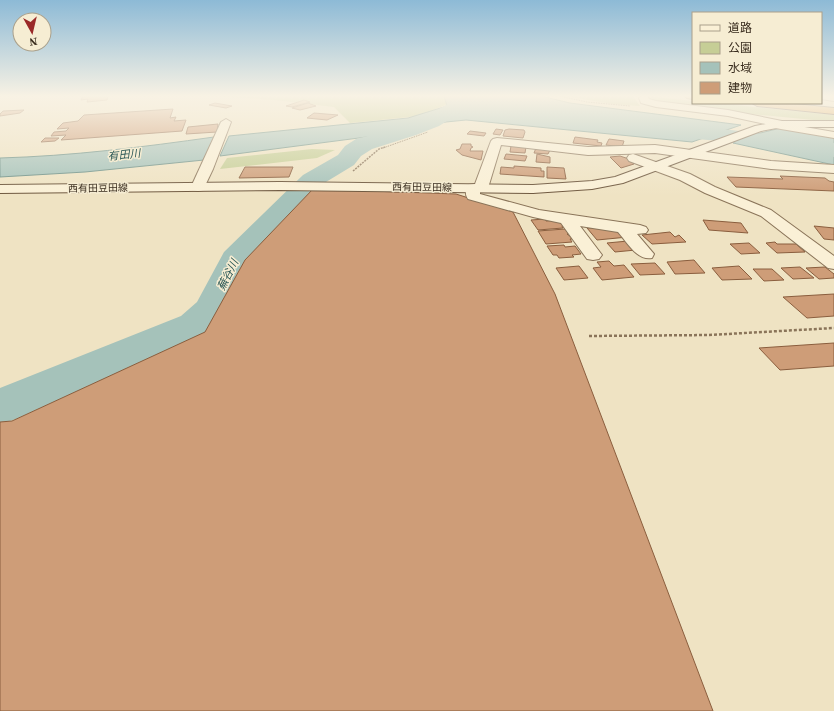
<svg xmlns="http://www.w3.org/2000/svg" width="834" height="711" font-family="'Source Serif 4','Noto Sans JP',serif">
  <rect width="100%" height="100%" fill="#efe3c3"/>
  <g fill="#c6ce96">
    <polygon points="216,96 453,96 455,101 419,116 350,123 334,107 274,100"/>
    <polygon points="565,96 633,96 640,106 612,104"/>
    <polygon points="647,96 693,101 693,103 716,103 834,115 834,122 732,112 648,100"/>
    <polygon points="312,149 335,150 317,158 220,169 227,158"/>
  </g>
  <g fill="#a5c2ba" stroke="#6c9088">
    <polygon points="444,96 541,96 570,103 741,125 692,142 466,120 446,122 382,135 220,156 229,136 408,118 447,106"/>
    <polygon points="781,128 834,137 834,165 733,143 752,135"/>
    <path d="M214,137l-10,23 -119,12 -85,5v-19c72,-2 143,-11 214,-21z"/>
  </g>
  <g fill="none" stroke-linecap="round" stroke-linejoin="round">
    <g fill="#a5c2ba" fill-rule="evenodd">
      <polygon points="460,96 479,96 466,109 439,126 416,135 372,149 361,156 354,165 321,185 250,262 230,308 225,316 207,332 16,419 0,424 0,388 181,316 197,302 224,252 303,175 338,155 345,146 356,139 402,127 425,118"/>
      <polygon points="657,125 731,130 834,143 834,157 731,142 650,135 647,131 650,127"/>
    </g>
  </g>
  <g fill="#ce9d78" stroke="#8a5e3e">
    <polygon points="83,96 108,96 107,100 87,102 88,99 81,100"/>
    <polygon points="304,100 310,102 292,107 286,106"/>
    <polygon points="215,103 232,106 226,108 209,105"/>
    <polygon points="308,103 316,106 300,110 292,108"/>
    <polygon points="173,109 170,118 176,117 174,121 186,120 182,131 61,140 66,135 51,136 54,132 66,131 69,128 57,129 63,123 78,121 84,115"/>
    <polygon points="24,110 20,113 0,116 0,114 3,111"/>
    <polygon points="314,113 338,115 327,120 307,118"/>
    <polygon points="218,124 217,132 186,134 188,127"/>
    <polygon points="496,129 503,130 500,135 493,134"/>
    <polygon points="509,129 524,130 525,132 523,138 503,136 505,130"/>
    <polygon points="470,131 486,133 484,136 467,134"/>
    <polygon points="575,137 598,140 597,142 602,143 601,146 573,143"/>
    <polygon points="45,138 59,138 55,141 41,142"/>
    <polygon points="609,139 624,141 622,147 606,145"/>
    <polygon points="462,144 471,144 471,146 473,147 471,148 470,151 483,151 481,160 462,155 456,150 460,149"/>
    <polygon points="511,146 526,147 525,153 510,152"/>
    <polygon points="536,148 550,150 548,154 534,153"/>
    <polygon points="506,154 527,156 525,161 504,159"/>
    <polygon points="537,154 550,157 550,163 536,162"/>
    <polygon points="620,156 629,159 634,164 621,168 610,157"/>
    <polygon points="514,166 541,168 541,171 544,171 544,177 500,174 501,167 514,168"/>
    <polygon points="245,167 293,167 289,177 239,178"/>
    <polygon points="547,167 564,168 566,179 547,178"/>
    <polygon points="780,176 825,178 829,181 834,182 834,191 736,187 727,177 783,179"/>
    <polygon points="313,189 456,194 513,212 555,294 713,711 0,711 0,422 12,421 205,332 245,260"/>
    <polygon points="545,219 546,221 560,220 564,225 562,226 563,228 538,230 531,220"/>
    <polygon points="703,220 741,223 748,233 709,230"/>
    <polygon points="814,226 834,228 834,240 824,239"/>
    <polygon points="602,227 619,229 628,237 597,240 587,228"/>
    <polygon points="565,229 573,232 567,234 574,239 570,239 572,242 546,244 538,231"/>
    <polygon points="670,232 675,237 679,235 686,242 652,244 642,235"/>
    <polygon points="628,241 636,250 615,252 607,243"/>
    <polygon points="775,242 777,244 796,244 805,252 777,253 766,243"/>
    <polygon points="749,243 760,253 741,254 730,244"/>
    <polygon points="564,245 565,247 575,246 581,254 572,255 574,257 559,258 557,255 553,255 547,246"/>
    <polygon points="694,260 705,273 675,274 667,262"/>
    <polygon points="609,261 614,266 624,265 634,277 602,280 593,268 601,267 597,262"/>
    <polygon points="655,263 665,274 640,275 631,264"/>
    <polygon points="579,266 588,278 564,280 556,268"/>
    <polygon points="739,266 752,279 722,280 712,268"/>
    <polygon points="800,267 814,278 793,279 781,268"/>
    <polygon points="825,267 834,274 834,278 819,279 806,268"/>
    <polygon points="753,269 772,269 784,280 764,281"/>
    <polygon points="834,294 834,316 807,318 783,297"/>
    <polygon points="834,343 834,366 780,370 759,348"/>
  </g>
  <g fill="none" stroke-linecap="round" stroke-linejoin="round">
    <g stroke="#8a7459" stroke-width="2">
      <g id="street">
        <polygon points="641,96 647,96 649,99 656,101 728,110 782,121 787,124 834,132 834,138 775,128 771,127 770,125 728,116 656,107 641,103 639,98"/>
        <polygon points="821,96 834,96 834,101 821,99"/>
        <polygon points="226,119 231,122 213,169 203,190 198,191 193,190 191,187 221,122"/>
        <path d="M497,138l91,9 67,-2 116,16 63,4v8l-63,-4 -116,-16 -67,2 -87,-10 -13,43 -2,3 -6,1v2l59,16 101,15 6,2 2,3 -2,3 -9,1 17,20 -2,4c-15,3 -25,-16 -34,-26l-38,-6 22,29 -3,4 -6,1 -6,-1 -26,-36 -28,-6 -65,-18c-3,-4 -3,-10 0,-14l7,-1 16,-43 2,-2z"/>
        <polygon points="633,154 690,174 715,187 771,210 834,256 834,269 828,268 761,216 705,193 680,180 629,161 627,158 629,155"/>
      </g>
    </g>
    <g stroke="#6c553c" stroke-width="2">
      <polygon id="secondary" points="782,121 834,121 834,127 782,127 761,131 623,183 592,189 533,193 280,190 0,193 0,185 280,182 533,185 592,181 615,177 755,126"/>
    </g>
    <g stroke="#57422e" stroke-width="2">
      <g id="highway">
        <polygon points="685,96 693,96 693,99 687,98"/>
        <polygon points="752,103 785,103 834,108 834,114 757,106"/>
      </g>
    </g>
    <g stroke="#8a7459" stroke-width="1" stroke-dasharray="1.5 1" stroke-linecap="butt">
      <polyline points="559,96 587,102 630,106"/>
      <polyline points="383,148 428,132"/>
    </g>
    <polyline stroke="#8a7459" stroke-width="1.5" stroke-dasharray="2 1" stroke-linecap="butt" points="353,171 379,149 385,147"/>
    <polyline stroke="#8a7459" stroke-width="2.5" stroke-dasharray="3 2" stroke-linecap="butt" points="589,336 709,335 834,328"/>
    <use href="#street" fill="#faf0d6" fill-rule="evenodd"/>
    <use href="#secondary" fill="#faf0d6" fill-rule="evenodd"/>
    <use href="#highway" fill="#e0a452" fill-rule="evenodd"/>
  </g>
  <linearGradient id="sky" x2="0" y2="1"><stop stop-color="#8dbad6"/><stop offset="0.49" stop-color="#f8f2e4"/><stop offset="1" stop-color="#f8f2e4" stop-opacity="0"/></linearGradient>
  <rect width="834" height="196" fill="url(#sky)"/>
  <g text-anchor="middle" dominant-baseline="central" stroke-width="3" stroke-linejoin="round" paint-order="stroke">
    <g font-size="10" fill="#392c1e" stroke="#f6edd3">
      <text transform="translate(422 187) rotate(1)">西有田豆田線</text>
      <text transform="translate(98 188) rotate(-1)">西有田豆田線</text>
    </g>
    <g font-size="11" font-style="italic" fill="#2d5957" stroke="#f6edd3">
      <text transform="translate(124 155) rotate(-6)">有田川</text>
      <text transform="translate(228 275) rotate(-63)">蕪谷川</text>
    </g>
  </g>
  <rect x="692" y="12" width="130" height="92" fill="#f6edd3" stroke="#aaa08b"/>
  <rect x="700" y="25" width="20" height="6" fill="#faf0d6" stroke="#aaa08b"/>
  <text x="728" y="32" font-size="12" fill="#392c1e">道路</text>
  <rect x="700" y="42" width="20" height="12" fill="#c6ce96" stroke="#aaa08b"/>
  <text x="728" y="52" font-size="12" fill="#392c1e">公園</text>
  <rect x="700" y="62" width="20" height="12" fill="#a5c2ba" stroke="#aaa08b"/>
  <text x="728" y="72" font-size="12" fill="#392c1e">水域</text>
  <rect x="700" y="82" width="20" height="12" fill="#ce9d78" stroke="#aaa08b"/>
  <text x="728" y="92" font-size="12" fill="#392c1e">建物</text>
  <g transform="translate(32 32) rotate(172)"><circle r="19" fill="#f6edd3" stroke="#aaa08b"/>
  <path d="M0-3L7 15L0 10L-7 15Z" fill="#9a2928"/>
  <text y="-6" font-size="11" font-weight="bold" text-anchor="middle" fill="#392c1e">N</text>
  </g>
</svg>
